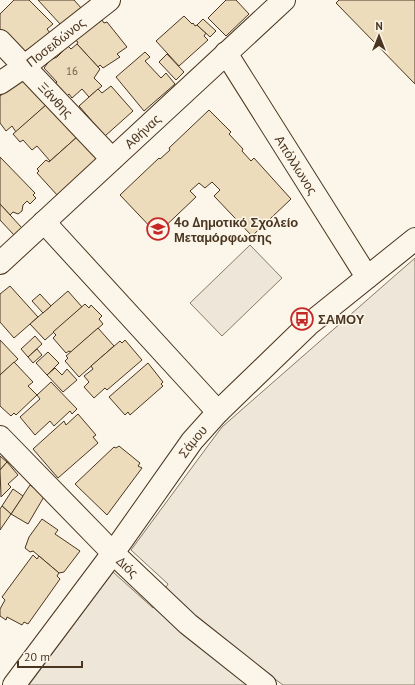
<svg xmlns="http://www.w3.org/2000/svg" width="415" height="685" font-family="'PT Sans',sans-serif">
  <rect width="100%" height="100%" fill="#fbf6e9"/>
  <g fill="#ede6d9" stroke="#887966">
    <polygon points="250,245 282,278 222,336 190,303"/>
    <polygon points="415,258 415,685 283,685 264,671 252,685 29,685 113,572 153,608 168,584 131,550 210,443 222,427"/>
  </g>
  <g fill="#ecdcbc" stroke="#4a3520">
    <polygon points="14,0 29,0 53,24 47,29 50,33 24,52 0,29 0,14"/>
    <polygon points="38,0 74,0 82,9 61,25"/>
    <polygon points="226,0 236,0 249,14 226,36 208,18"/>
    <polygon points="339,0 415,0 415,84 336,3"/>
    <polygon points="184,16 192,24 193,23 195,26 197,25 206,33 204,36 208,40 179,66 156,41"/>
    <polygon points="203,19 216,31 210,37 197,25"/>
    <polygon points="102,20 104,23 107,22 127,47 117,54 120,57 103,68 100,65 98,67 77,44 78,42 75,40"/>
    <polygon points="77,44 100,69 94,78 102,86 89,97 82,89 72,98 69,94 67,96 55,84 57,82 44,68 50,60 57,57 68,46 71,49"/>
    <polygon points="145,52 150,57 145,61 161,78 166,73 175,84 144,111 116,77"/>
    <polygon points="167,54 184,72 176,80 159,62"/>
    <polygon points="23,79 46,105 16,132 12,126 6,131 0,123 0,96"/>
    <polygon points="111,86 133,111 105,136 79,106 98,89 102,93"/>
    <polygon points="46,105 47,107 49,105 77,137 50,161 37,146 32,150 23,140 20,142 13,134"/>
    <polygon points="209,110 231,132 229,134 243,149 242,151 251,161 254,158 291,199 252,236 214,196 220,190 212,182 205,188 199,183 190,191 196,197 157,234 120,195 159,158 160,159 170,150 169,148"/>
    <polygon points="77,137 98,160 58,196 37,173 39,171 37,169 46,160 49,162"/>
    <polygon points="0,157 35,193 33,195 36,198 30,204 27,201 23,205 22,211 18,214 13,212 10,215 0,204"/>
    <polygon points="0,204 22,228 14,235 0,220"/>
    <polygon points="10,286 38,317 14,338 0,322 0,294"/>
    <polygon points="68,291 82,307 45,340 30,324"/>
    <polygon points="40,294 51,306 43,313 32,301"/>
    <polygon points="85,304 89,308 91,305 102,316 99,319 103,324 71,352 69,351 66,353 53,338 56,335 53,332"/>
    <polygon points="98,328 114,346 79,377 65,361 68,358 66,356"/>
    <polygon points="35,336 42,344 28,357 21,349"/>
    <polygon points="0,340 18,359 0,375"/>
    <polygon points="125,340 142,360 107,390 105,388 94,398 84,387 89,382 84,376 93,369 91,366 120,341 122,343"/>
    <polygon points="37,349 42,355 33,363 28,357"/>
    <polygon points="48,352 59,363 47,375 36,363"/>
    <polygon points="14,362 33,382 28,386 37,395 16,415 14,413 11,416 0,406 0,375"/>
    <polygon points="148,363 163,382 161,384 163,386 130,415 128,412 125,415 109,397"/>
    <polygon points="55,368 62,375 67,369 77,380 63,392 47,375"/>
    <polygon points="51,382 77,409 72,414 70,411 54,426 50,421 35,435 20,417 40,399 37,395"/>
    <polygon points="78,414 96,435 93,437 98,443 58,478 33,449 64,421 66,425"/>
    <polygon points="119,446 140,463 138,466 142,468 107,515 75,484 114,447 116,448"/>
    <polygon points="0,456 7,462 0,470"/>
    <polygon points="7,462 18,475 8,484 11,487 1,497 0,470"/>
    <polygon points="30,485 45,495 28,524 11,514"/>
    <polygon points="13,489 23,496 11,514 2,506"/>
    <polygon points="2,506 11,514 0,530 0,509"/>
    <polygon points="42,519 58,530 55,534 80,551 64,572 59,573 33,551 30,552 25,548 29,537"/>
    <polygon points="33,555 37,559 39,556 59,573 57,576 60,579 28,624 24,622 22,625 7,617 6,620 0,616 0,609 5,600 2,597"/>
  </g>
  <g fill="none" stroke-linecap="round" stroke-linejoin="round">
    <g stroke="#4a3520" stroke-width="24">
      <g id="minor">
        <path id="s1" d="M0,41l112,118"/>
        <path id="s2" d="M226,53l141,224"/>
        <path id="s3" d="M0,83l25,-17 84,-66"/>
        <polyline points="44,222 218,412"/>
        <path id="s4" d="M0,263l284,-263"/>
        <path id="s5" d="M0,437l113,116 75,71 77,61"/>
        <path id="s6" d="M14,685l99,-132 79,-112 26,-29 90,-87 107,-86"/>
      </g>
    </g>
    <use href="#minor" stroke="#fbf6e9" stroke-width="22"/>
  </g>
  <defs>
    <g id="school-ring" transform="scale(1.15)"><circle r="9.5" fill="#fbf6e9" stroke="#c62828" stroke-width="1.5"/><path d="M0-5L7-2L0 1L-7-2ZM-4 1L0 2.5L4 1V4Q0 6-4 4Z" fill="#c62828"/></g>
    <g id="bus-ring" transform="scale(1.15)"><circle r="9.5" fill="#fbf6e9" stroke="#c62828" stroke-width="1.5"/><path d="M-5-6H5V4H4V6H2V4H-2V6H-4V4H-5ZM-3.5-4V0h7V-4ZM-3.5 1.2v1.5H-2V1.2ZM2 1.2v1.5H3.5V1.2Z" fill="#c62828"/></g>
  </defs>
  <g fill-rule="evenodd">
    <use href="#school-ring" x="158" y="229"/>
    <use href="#bus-ring" x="302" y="319"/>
  </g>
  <g text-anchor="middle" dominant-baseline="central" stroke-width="3" stroke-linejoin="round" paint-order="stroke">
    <g font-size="11" fill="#725f47">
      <text x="72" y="71">16</text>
    </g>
    <g font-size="13" fill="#4a3520" stroke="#fbf6e9">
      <text stroke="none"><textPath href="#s3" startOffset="69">Ποσειδώνος</textPath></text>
      <text stroke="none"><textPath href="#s1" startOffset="81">Ξάνθης</textPath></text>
      <text stroke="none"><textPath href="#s4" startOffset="194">Αθήνας</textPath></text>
      <text stroke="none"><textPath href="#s2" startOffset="132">Απόλλωνος</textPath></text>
      <text stroke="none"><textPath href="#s6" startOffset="302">Σάμου</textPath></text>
      <text stroke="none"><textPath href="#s5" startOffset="182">Διός</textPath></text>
    </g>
    <g font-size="13" font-weight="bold" fill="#4a3520" stroke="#fbf6e9" text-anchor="start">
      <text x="174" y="222">4ο Δημοτικό Σχολείο<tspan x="174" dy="15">Μεταμόρφωσης</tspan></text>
      <text x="318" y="319">ΣΑΜΟΥ</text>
    </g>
  </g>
  <g transform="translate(379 36)" stroke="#fbf6e9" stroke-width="3" paint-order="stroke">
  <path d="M0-3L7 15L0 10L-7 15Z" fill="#4a3520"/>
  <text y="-6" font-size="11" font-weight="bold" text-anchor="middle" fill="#4a3520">N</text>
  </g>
  <path d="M18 661v6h64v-6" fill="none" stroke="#4a3520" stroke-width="2"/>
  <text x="24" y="661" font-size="12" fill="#4a3520" stroke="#fbf6e9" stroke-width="3" paint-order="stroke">20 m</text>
</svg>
